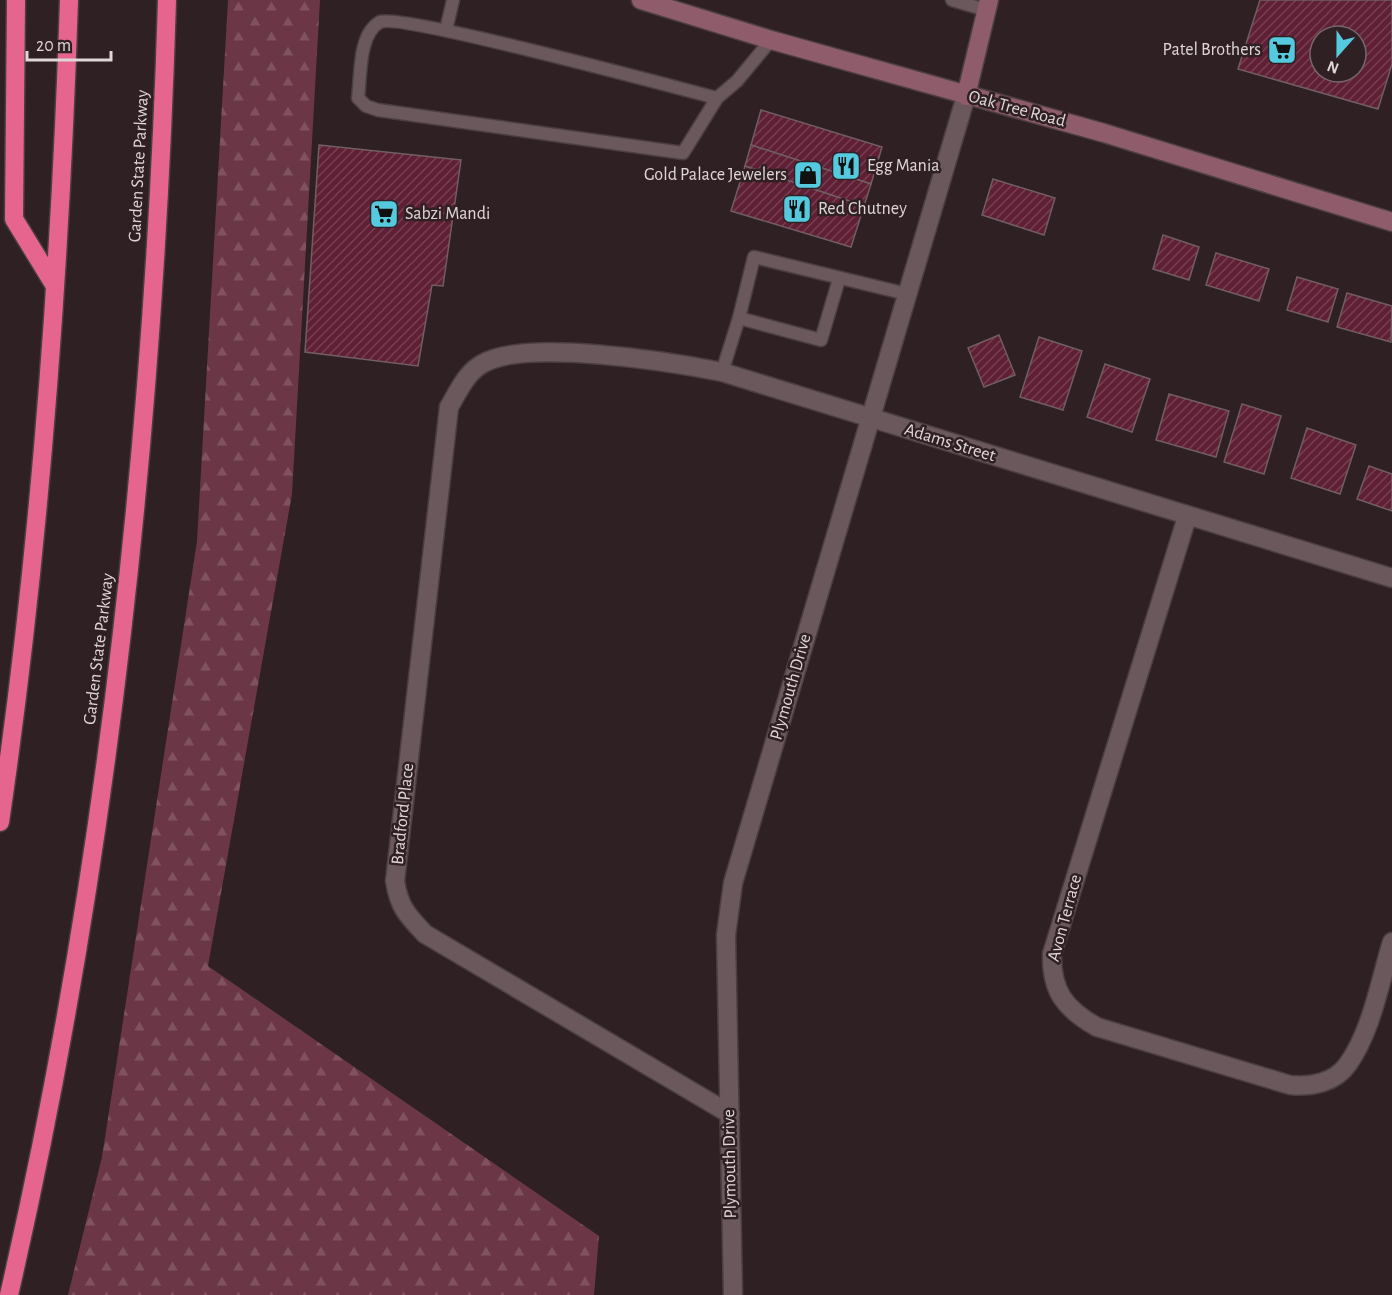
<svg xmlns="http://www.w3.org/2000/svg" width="1392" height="1295" font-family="'Alegreya Sans',sans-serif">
  <defs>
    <pattern id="forest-firs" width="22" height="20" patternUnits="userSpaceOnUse" patternTransform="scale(1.5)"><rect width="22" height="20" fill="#6b3646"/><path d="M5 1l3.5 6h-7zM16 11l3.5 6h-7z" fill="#805260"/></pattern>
    <pattern id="building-hatch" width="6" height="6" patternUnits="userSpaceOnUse" patternTransform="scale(1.5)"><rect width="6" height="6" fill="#5f1f35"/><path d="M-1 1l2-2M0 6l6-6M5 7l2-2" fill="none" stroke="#763f52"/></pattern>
  </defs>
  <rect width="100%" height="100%" fill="#2f2024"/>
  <polygon fill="url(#forest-firs)" points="228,0 320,0 292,494 208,966 599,1236 594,1295 68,1295 102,1157 197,541"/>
  <g fill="url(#building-hatch)" stroke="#705e62" stroke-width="1.5" fill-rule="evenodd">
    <path d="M1260,0h132v64l-14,45 -140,-40zM1320,36h36v36h-36z"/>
    <polygon points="761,110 882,147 871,184 751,145"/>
    <polygon points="319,145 461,160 443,286 432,285 418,366 305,352"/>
    <polygon points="751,145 871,184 864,206 745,166"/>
    <polygon points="745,166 864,206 851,247 731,211"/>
    <polygon points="993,179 1055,198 1044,235 982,215"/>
    <polygon points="1163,235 1199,247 1189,280 1153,269"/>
    <polygon points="1216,253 1269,269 1259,301 1206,285"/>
    <polygon points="1297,277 1338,289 1328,322 1287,310"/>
    <polygon points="1347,293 1392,306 1391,342 1337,327"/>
    <polygon points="999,335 1015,375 984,387 968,348"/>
    <polygon points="1039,337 1082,351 1063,410 1020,397"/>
    <polygon points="1105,364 1150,379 1132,432 1087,417"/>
    <polygon points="1169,394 1229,411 1216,457 1156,440"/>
    <polygon points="1242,404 1281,416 1264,474 1224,462"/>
    <polygon points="1307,428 1356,445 1340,494 1291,478"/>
    <polygon points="1369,466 1392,474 1392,511 1357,499"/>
  </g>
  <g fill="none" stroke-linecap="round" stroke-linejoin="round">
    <g stroke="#4b3e42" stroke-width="15">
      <g id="lane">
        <polyline points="952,0 986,10"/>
        <polyline points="446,30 453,0"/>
        <path d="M717,98c-43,-11 -317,-85 -337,-76 -22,12 -19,54 -22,76l8,8 12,4 305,43 34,-55 20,-17 34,-41"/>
        <polyline points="839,279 821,340 739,318 754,257 907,294"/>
        <polyline points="722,372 739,318"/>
      </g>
    </g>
    <g stroke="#4b3e42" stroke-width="21">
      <g id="street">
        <path d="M1187,517l-135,437c-1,37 13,55 45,73l193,58c21,2 45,-2 58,-21 24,-34 32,-83 44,-122"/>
        <path d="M730,1114l-305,-180c-18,-19 -26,-27 -30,-53l54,-474c9,-15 17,-34 33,-43 41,-26 190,-2 240,8l670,206"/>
        <polyline points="733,1295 726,935 733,883 966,96"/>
      </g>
    </g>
    <g stroke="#4b3e42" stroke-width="21">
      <g id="secondary">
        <polyline points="641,0 771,40 1104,133 1392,222"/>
        <polyline points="966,96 989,0"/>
      </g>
    </g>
    <g stroke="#4b3e42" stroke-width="21">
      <g id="highway">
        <polyline points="16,0 14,219 55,286"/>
        <path d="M0,822c40,-272 60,-548 69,-822"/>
        <path d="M9,1295c98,-425 145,-859 158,-1295"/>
      </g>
    </g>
    <use href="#lane" stroke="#6a585d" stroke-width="12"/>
    <use href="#street" stroke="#6a585d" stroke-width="18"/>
    <use href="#secondary" stroke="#8f5c6c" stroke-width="18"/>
    <use href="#highway" stroke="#e6658f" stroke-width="18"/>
  </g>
  <defs>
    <g id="supermarket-square" transform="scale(1.5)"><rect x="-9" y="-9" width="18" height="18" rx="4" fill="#55cadf" stroke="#2f2024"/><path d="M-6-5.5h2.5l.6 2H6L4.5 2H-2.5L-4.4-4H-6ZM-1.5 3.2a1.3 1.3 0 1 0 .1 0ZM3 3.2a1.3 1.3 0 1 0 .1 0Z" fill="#111"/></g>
    <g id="restaurant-square" transform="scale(1.5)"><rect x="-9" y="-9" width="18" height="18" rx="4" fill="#55cadf" stroke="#2f2024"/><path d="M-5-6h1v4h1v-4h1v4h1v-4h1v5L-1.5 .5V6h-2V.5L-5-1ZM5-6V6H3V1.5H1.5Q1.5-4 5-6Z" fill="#111"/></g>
    <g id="shop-square" transform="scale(1.5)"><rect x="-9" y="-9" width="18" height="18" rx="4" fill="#55cadf" stroke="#2f2024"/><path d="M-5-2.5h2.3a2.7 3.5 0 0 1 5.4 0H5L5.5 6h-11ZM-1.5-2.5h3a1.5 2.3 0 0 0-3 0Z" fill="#111"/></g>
  </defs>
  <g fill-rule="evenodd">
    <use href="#supermarket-square" x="1282" y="50"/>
    <use href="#restaurant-square" x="846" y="166"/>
    <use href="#shop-square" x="808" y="175"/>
    <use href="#restaurant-square" x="797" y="209"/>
    <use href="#supermarket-square" x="384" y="214"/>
  </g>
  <g text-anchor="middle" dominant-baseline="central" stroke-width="5" stroke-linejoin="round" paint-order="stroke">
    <g font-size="18" fill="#e0d5d7" stroke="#2f2024" text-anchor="start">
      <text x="1261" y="50" text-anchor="end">Patel Brothers</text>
      <text x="867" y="166">Egg Mania</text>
      <text x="787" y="175" text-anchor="end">Gold Palace Jewelers</text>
      <text x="818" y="209">Red Chutney</text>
      <text x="405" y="214">Sabzi Mandi</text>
    </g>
    <g font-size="18" fill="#e0d5d7" stroke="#2f2024">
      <text transform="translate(1017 109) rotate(15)">Oak Tree Road</text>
      <text transform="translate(139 166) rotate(-87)">Garden State Parkway</text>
      <text transform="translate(950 443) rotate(17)">Adams Street</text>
      <text transform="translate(99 649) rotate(-83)">Garden State Parkway</text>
      <text transform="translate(791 687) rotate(-74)">Plymouth Drive</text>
      <text transform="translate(403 814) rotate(-84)">Bradford Place</text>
      <text transform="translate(1065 918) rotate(-75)">Avon Terrace</text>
      <text transform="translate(730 1164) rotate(-91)">Plymouth Drive</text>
    </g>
  </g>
  <g transform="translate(1338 54) rotate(201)"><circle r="28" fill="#2f2024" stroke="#76686c" stroke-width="1.5"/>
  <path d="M0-4.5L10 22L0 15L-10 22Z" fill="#55cadf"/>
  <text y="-9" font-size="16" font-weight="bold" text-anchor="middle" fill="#e0d5d7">N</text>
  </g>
  <path d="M27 51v9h84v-9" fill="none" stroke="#e0d5d7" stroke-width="3"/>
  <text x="36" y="51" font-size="18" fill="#e0d5d7" stroke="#2f2024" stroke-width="4.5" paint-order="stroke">20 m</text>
</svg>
